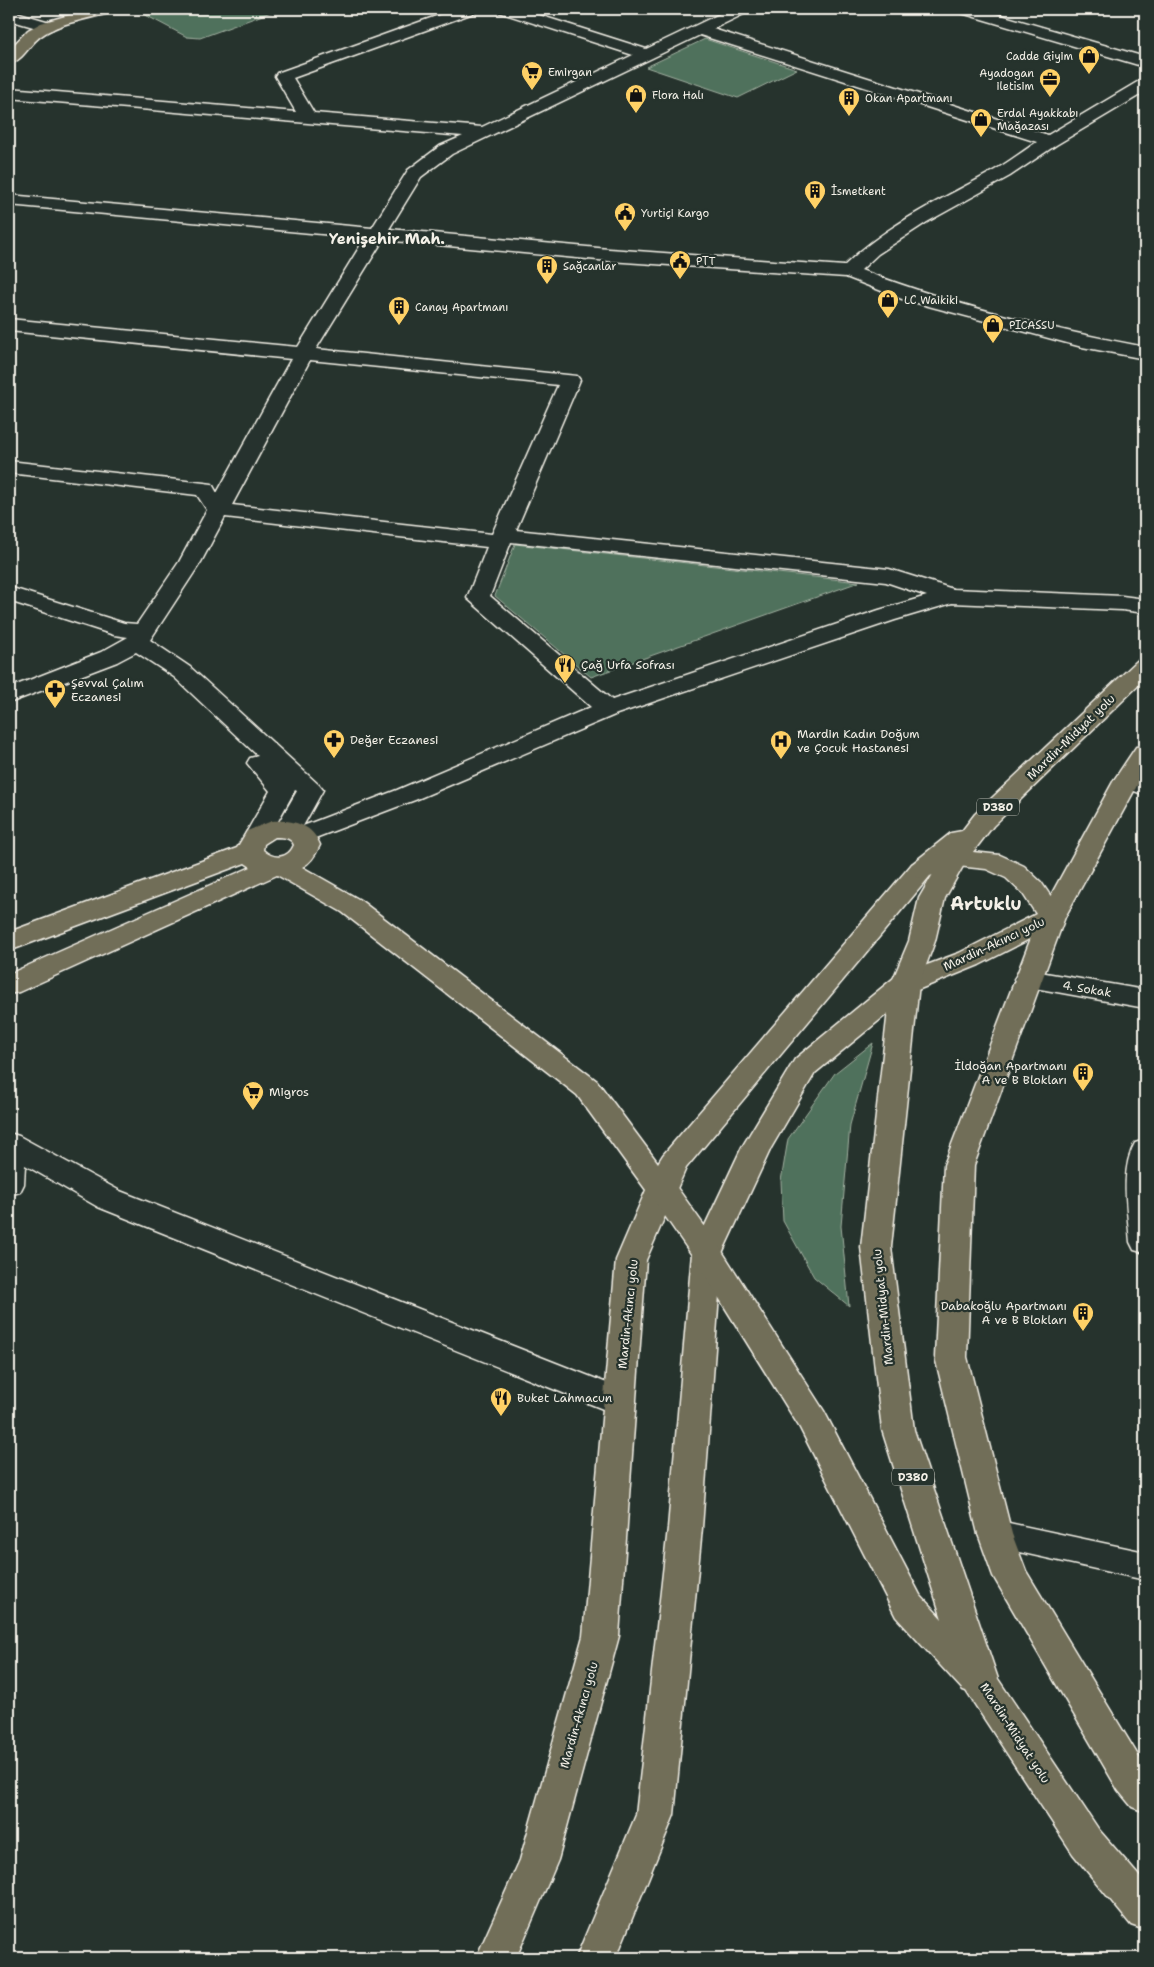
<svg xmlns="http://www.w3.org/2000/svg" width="1154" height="1967" font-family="'Shantell Sans',sans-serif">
  <rect width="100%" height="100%" fill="#26332d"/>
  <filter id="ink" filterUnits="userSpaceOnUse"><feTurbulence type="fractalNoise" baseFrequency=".02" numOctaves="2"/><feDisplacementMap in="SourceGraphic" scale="10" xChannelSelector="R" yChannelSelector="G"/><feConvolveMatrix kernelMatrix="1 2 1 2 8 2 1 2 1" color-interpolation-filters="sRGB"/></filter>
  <g filter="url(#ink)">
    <g fill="#50715b" stroke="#a2b1a2">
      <polygon points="134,9 279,9 200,38 187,37"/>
      <polygon points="705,39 797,69 738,98 646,67"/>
      <polygon points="515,544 859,582 591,677 495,596"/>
      <polygon points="873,1043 850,1125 841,1226 849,1306 814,1277 783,1221 781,1181 788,1139 835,1073"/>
    </g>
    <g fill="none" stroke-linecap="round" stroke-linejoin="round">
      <g stroke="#f4f1e8" stroke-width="3">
        <g id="minor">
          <path d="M456,9h22l-2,3 -183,66 21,35 168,14 151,-72 -134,-43 -2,-3h23l126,40 84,-40h20l-2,3 -35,17 335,106 91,-54 6,-1v12l-89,53 -46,31 -83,46 -49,32 -17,16c92,35 188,59 284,77v12l-63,-12 -180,-48 -56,-22 -237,-16 -226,-21 -67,109 261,27 3,4 -64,150 373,39 64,20 169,7 23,3v14l-23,-3 -170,-7 -57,17 -278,94 -202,86 -113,43 -9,-2 -3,-5 -11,-1 -4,-6 22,-38 -2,-1 -28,51 -9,2 -9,-2 -4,-6 25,-44 -23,-28 3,-5 8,-2 -84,-79 -38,-25 -19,10 -108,41v-15l92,-36 27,-15 -14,-2 -105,-34v-14l115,36 13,1 42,-62 28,-52 -10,-15 -188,-22v-12l195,22 8,1 5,9 74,-134 -282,-28v-12l289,28 67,-109 -356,-33v-10l363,33 36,-58 32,-24 23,-10 -454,-38v-10l287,24 -21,-36 2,-3zM700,35l337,107c-14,9 -28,20 -42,28 -52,29 -108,54 -151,96l-235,-17 -220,-20 32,-52 31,-23zM310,360l248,25 -66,149 -260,-29zM225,517l262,30 -20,51 124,109 -194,83 -94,36 20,-36 -4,-5 -129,-118 -40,-27 51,-78zM511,542l375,40 41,14 -48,14 -267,90 -122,-104z"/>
          <polygon points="956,9 980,9 1145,57 1145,67 958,12"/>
          <polygon points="9,10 53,23 55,26 53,29 47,31 9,20"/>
          <polygon points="1127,772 1145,778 1145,795 1118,785 1114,780 1118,775"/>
          <polygon points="1028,970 1145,990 1145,1008 1018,985 1014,979 1018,973"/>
          <polygon points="9,1133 19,1136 120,1191 632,1393 636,1402 632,1411 620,1415 608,1411 98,1207 25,1165 24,1184 20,1192 9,1195"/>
          <path d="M1145,1140v113l-11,-3 -4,-8c-2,-30 -11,-71 5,-99z"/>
          <polygon points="995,1520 1145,1552 1145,1580 983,1544 978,1534 983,1524"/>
        </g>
      </g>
      <g stroke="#f4f1e8" stroke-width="3">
        <g id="major">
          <path d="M90,9h24l-2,3c-23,7 -52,10 -71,24 -12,8 -18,25 -32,28v-14l19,-20 13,-7z"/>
          <path d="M272,821c21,-1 40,3 48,24 -4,9 -9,18 -18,22l58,33 237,181 61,82 5,-8 249,-291 43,-14 45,5 24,11 17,16 24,35 -4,6 -82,42 -64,26 -100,82 -44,75 -49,105 -20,275 -28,287 -58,143h-40l60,-143 32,-287 24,-275 50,-106 53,-88 100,-82 64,-24 77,-39 -13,-20 -17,-16 -20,-9 -29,-3 -27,10 -244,292 -40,92 -27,376 -61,224 -42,98h-40l44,-98 63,-224 33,-376 30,-70 -69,-95 -235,-183 -65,-37 -258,117 -10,2v-20l242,-107 -6,-4 -236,88v-19l228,-84 10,-17zM275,837c8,0 16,0 19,8 -6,14 -20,15 -31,5l1,-6z"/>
        </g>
      </g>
      <g stroke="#f4f1e8" stroke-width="3">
        <g id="highway">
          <polygon points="1145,659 1145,679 993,826 966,861 945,898 935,941 919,984 891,1247 914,1430 998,1679 1099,1830 1145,1883 1145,1930 1131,1925 1073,1854 966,1691 963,1690 896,1617 800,1428 696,1261 647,1190 651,1182 662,1179 673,1182 718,1245 824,1411 920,1595 942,1619 882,1430 861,1247 891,984 909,941 919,898 933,874 921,878 912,876 908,870 912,864 951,833 962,831 975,814 1137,661"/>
          <polygon points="1145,745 1145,771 1065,917 974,1165 967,1357 1012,1534 1026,1571 1145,1767 1145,1812 1132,1807 1118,1790 993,1576 978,1534 935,1357 944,1165 1039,917 1114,780 1136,747"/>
        </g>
      </g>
      <use href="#minor" fill="#26332d" fill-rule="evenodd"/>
      <use href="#major" fill="#716e59" fill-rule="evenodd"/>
      <use href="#highway" fill="#716e59" fill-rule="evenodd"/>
    </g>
  </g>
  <defs>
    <g id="shop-pin" transform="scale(1.125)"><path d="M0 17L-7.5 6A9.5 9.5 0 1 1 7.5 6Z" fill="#ffd166" stroke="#26332d"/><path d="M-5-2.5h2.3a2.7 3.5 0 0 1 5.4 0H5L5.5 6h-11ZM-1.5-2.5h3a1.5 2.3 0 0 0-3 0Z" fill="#111"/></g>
    <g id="supermarket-pin" transform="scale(1.125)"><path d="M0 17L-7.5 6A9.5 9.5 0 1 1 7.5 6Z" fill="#ffd166" stroke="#26332d"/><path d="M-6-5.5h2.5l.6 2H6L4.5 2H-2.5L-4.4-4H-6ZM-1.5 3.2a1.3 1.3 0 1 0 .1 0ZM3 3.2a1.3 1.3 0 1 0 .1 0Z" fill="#111"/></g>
    <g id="office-pin" transform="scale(1.125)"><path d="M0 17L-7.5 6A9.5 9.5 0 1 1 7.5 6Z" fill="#ffd166" stroke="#26332d"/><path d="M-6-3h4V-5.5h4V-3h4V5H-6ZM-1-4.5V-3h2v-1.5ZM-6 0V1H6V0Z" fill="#111"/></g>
    <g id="building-pin" transform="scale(1.125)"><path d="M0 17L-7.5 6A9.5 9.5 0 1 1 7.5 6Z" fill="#ffd166" stroke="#26332d"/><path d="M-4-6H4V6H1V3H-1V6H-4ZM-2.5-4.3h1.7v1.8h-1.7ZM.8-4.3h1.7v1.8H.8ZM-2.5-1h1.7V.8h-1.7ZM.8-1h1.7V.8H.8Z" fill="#111"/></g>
    <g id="civic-pin" transform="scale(1.125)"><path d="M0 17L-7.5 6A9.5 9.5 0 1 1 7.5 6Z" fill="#ffd166" stroke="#26332d"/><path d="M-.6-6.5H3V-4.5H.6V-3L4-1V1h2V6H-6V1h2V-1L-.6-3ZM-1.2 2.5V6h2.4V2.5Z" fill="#111"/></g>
    <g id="restaurant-pin" transform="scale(1.125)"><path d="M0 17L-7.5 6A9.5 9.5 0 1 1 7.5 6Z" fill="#ffd166" stroke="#26332d"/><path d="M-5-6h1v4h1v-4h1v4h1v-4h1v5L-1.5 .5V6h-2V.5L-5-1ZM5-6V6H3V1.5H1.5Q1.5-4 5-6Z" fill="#111"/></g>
    <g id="pharmacy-pin" transform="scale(1.125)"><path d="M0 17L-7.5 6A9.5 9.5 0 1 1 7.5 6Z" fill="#ffd166" stroke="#26332d"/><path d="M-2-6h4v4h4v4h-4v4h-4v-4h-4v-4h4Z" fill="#111"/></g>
    <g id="hospital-pin" transform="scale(1.125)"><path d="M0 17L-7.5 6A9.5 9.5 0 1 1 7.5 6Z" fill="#ffd166" stroke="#26332d"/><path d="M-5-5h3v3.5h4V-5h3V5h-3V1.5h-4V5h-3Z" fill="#111"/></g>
  </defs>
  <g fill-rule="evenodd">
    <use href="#shop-pin" x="1089" y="56"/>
    <use href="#supermarket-pin" x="532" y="72"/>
    <use href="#office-pin" x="1050" y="79"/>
    <use href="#shop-pin" x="636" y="95"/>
    <use href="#building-pin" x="849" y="98"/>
    <use href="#shop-pin" x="981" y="119"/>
    <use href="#building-pin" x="815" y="191"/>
    <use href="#civic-pin" x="625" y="213"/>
    <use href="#civic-pin" x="680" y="261"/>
    <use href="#building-pin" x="547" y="266"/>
    <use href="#shop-pin" x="888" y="300"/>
    <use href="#building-pin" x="399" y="307"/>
    <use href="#shop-pin" x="993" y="325"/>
    <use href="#restaurant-pin" x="565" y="665"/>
    <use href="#pharmacy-pin" x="55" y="690"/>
    <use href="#pharmacy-pin" x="334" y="740"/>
    <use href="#hospital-pin" x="781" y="741"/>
    <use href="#building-pin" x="1083" y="1073"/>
    <use href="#supermarket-pin" x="253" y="1092"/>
    <use href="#building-pin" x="1083" y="1313"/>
    <use href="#restaurant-pin" x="501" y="1398"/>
  </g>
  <g text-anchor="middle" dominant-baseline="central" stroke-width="4.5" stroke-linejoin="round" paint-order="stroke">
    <g font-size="11" fill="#f4f1e8" stroke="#26332d" text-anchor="start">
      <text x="1073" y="56" text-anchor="end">Cadde Giyim</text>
      <text x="548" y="72">Emirgan</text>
      <text x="1034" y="73" text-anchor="end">Ayadogan<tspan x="1034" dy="13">iletisim</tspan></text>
      <text x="652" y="95">Flora Halı</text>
      <text x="865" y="98">Okan Apartmanı</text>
      <text x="997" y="113">Erdal Ayakkabı<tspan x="997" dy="13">Mağazası</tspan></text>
      <text x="831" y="191">İsmetkent</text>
      <text x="641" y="213">Yurtiçi Kargo</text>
      <text x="696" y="261">PTT</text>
      <text x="563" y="266">Sağcanlar</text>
      <text x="904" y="300">LC Waikiki</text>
      <text x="415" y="307">Canay Apartmanı</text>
      <text x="1009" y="325">PICASSU</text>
    </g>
    <g fill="#26332d" stroke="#b6b8b0" stroke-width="1">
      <rect x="977" y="798.5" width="42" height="17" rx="4"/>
      <rect x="892" y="1468.5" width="42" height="17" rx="4"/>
    </g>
    <g font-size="11" font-weight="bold" fill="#f4f1e8">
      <text x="998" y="807">D380</text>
      <text x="913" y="1477">D380</text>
    </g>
    <g font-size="12" fill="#f4f1e8" stroke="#26332d" text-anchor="start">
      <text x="581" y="665">Çağ Urfa Sofrası</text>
      <text x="71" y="683">Şevval Çalım<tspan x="71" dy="14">Eczanesi</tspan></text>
      <text x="797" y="734">Mardin Kadın Doğum<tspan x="797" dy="14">ve Çocuk Hastanesi</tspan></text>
      <text x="350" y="740">Değer Eczanesi</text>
      <text x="1067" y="1066" text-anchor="end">İldoğan Apartmanı<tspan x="1067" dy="14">A ve B Blokları</tspan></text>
      <text x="269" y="1092">Migros</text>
      <text x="1067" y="1306" text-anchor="end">Dabakoğlu Apartmanı<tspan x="1067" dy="14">A ve B Blokları</tspan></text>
      <text x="517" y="1398">Buket Lahmacun</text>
    </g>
    <g font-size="12" fill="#f4f1e8" stroke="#26332d">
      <text transform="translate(1071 737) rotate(-44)">Mardin-Midyat yolu</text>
      <text transform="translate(994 944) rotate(-25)">Mardin-Akıncı yolu</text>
      <text transform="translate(1087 989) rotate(9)">4. Sokak</text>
      <text transform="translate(883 1307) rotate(-96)">Mardin-Midyat yolu</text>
      <text transform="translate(628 1314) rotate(-84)">Mardin-Akıncı yolu</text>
      <text transform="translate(579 1715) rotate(-74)">Mardin-Akıncı yolu</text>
      <text transform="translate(1015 1733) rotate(57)">Mardin-Midyat yolu</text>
    </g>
    <g font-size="15" font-weight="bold" fill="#f4f1e8" stroke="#26332d">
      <text x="387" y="239">Yenişehir Mah.</text>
    </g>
    <g font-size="18" font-weight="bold" fill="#f4f1e8" stroke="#26332d">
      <text x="986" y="904">Artuklu</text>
    </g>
  </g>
  <rect width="1154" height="1967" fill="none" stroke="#26332d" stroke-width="30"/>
  <rect x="15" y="15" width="1124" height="1937" fill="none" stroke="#f4f1e8" stroke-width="2" filter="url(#ink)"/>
</svg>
